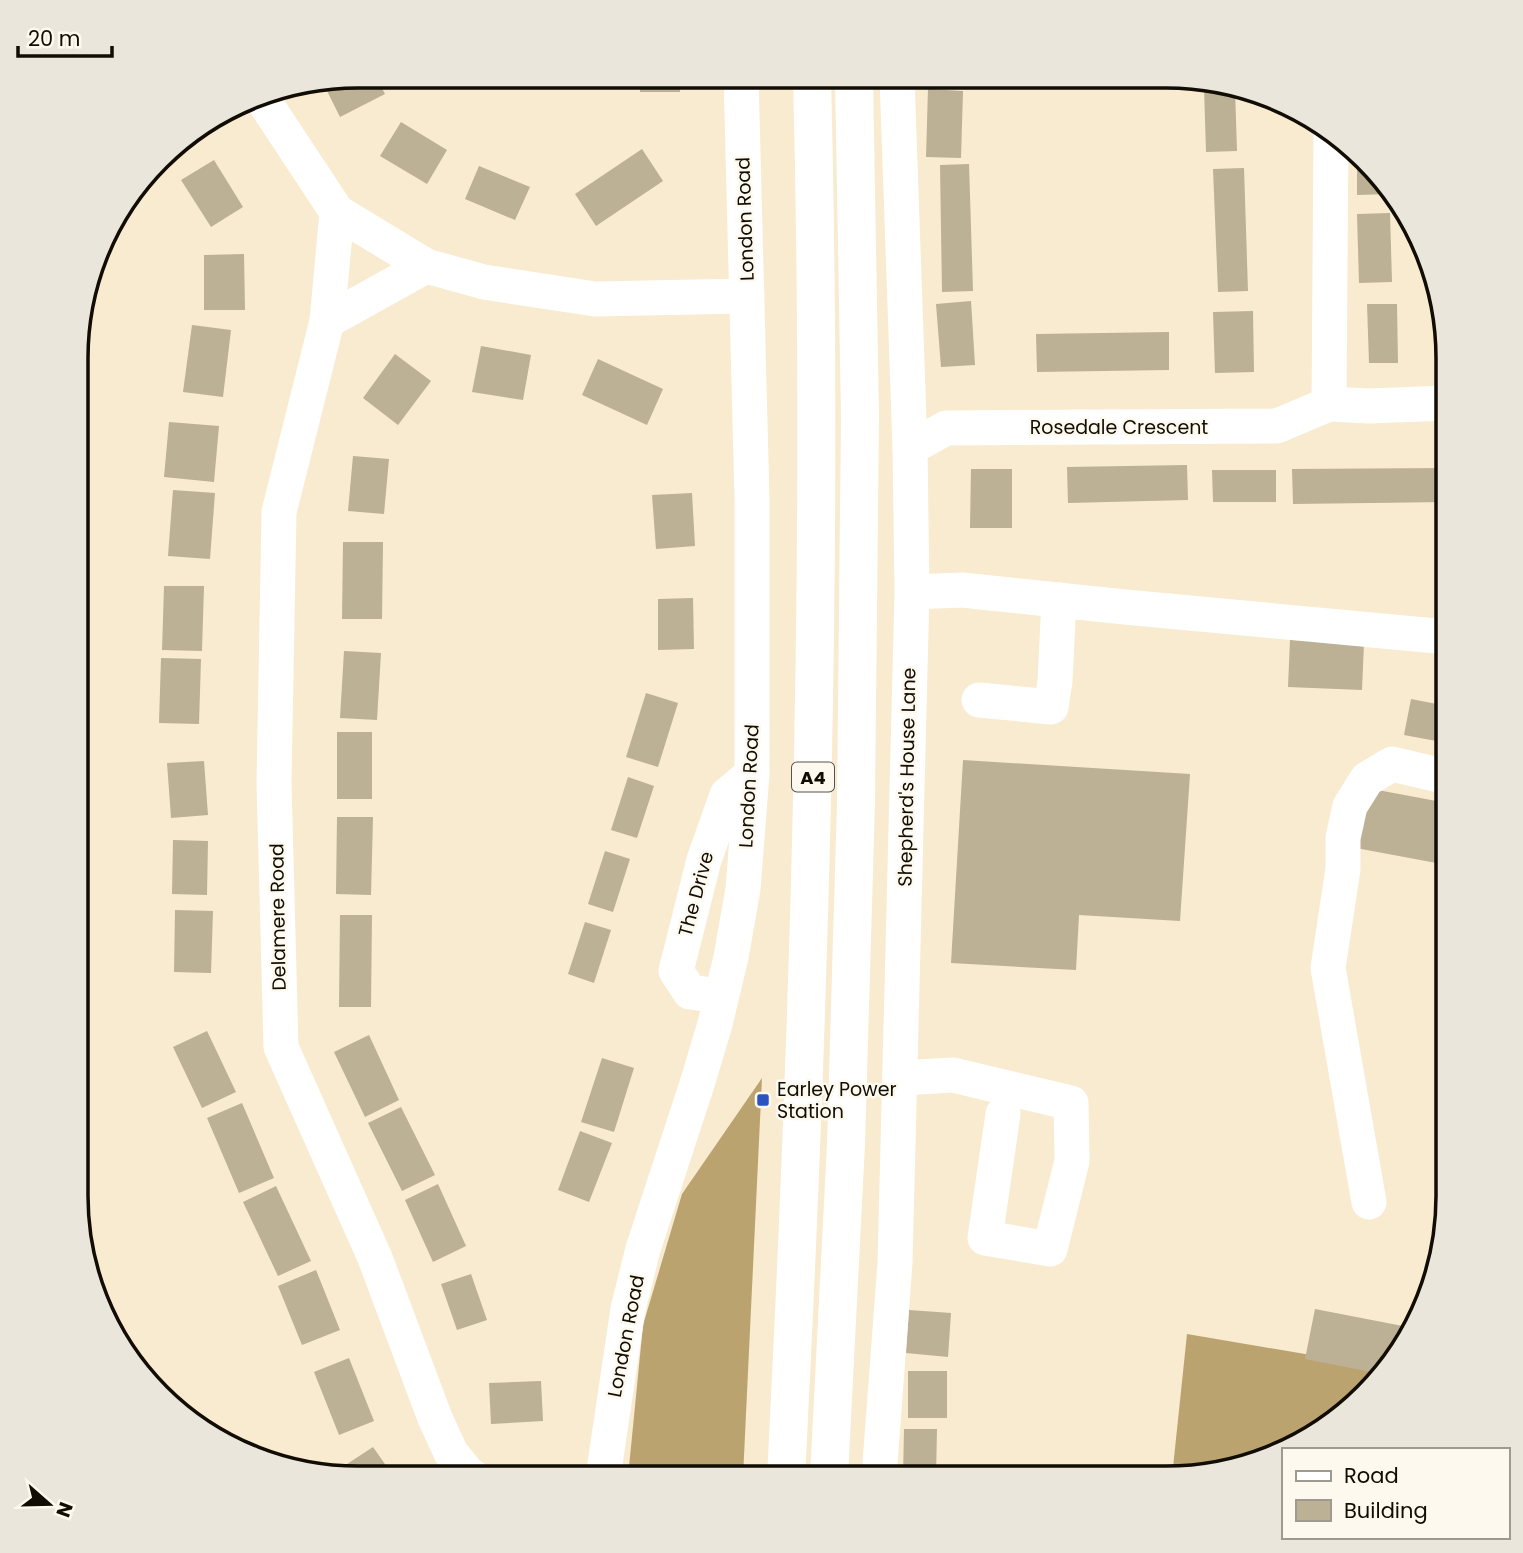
<svg xmlns="http://www.w3.org/2000/svg" width="1523" height="1553" font-family="Poppins,sans-serif">
  <rect width="100%" height="100%" fill="#f8ebcf"/>
  <g fill="#bba370">
    <polygon points="762,1078 743,1477 628,1477 643,1325 682,1194"/>
    <polygon points="1187,1334 1381,1367 1337,1420 1257,1463 1184,1477 1172,1477"/>
  </g>
  <g fill="#bcb095">
    <polygon points="357,75 375,75 385,94 340,117 322,81"/>
    <rect x="640" y="76" width="40" height="16"/>
    <polygon points="1230,87 1235,89 1237,151 1206,152 1204,88"/>
    <polygon points="928,89 963,91 961,158 926,157"/>
    <polygon points="401,122 447,150 427,184 380,156"/>
    <polygon points="200,129 203,134 170,153 168,149 172,145"/>
    <polygon points="642,149 663,181 596,226 575,194"/>
    <polygon points="1357,157 1390,186 1391,194 1357,195"/>
    <polygon points="214,160 243,207 211,227 181,180"/>
    <polygon points="969,164 973,291 942,292 940,165"/>
    <polygon points="479,166 530,187 515,220 465,199"/>
    <polygon points="1244,168 1248,291 1218,292 1213,169"/>
    <polygon points="1390,213 1392,282 1359,283 1357,214"/>
    <polygon points="244,254 245,310 204,310 204,255"/>
    <polygon points="971,301 975,365 941,367 936,304"/>
    <polygon points="1367,304 1397,304 1398,363 1369,363"/>
    <polygon points="1253,311 1254,372 1215,373 1213,312"/>
    <polygon points="192,325 231,330 223,397 183,392"/>
    <polygon points="1169,332 1169,370 1037,372 1036,334"/>
    <polygon points="481,346 531,355 523,400 472,392"/>
    <polygon points="395,354 431,381 398,425 363,398"/>
    <polygon points="598,359 663,389 647,425 582,395"/>
    <polygon points="169,422 219,426 214,482 164,477"/>
    <polygon points="353,456 389,459 384,514 348,511"/>
    <polygon points="1187,465 1188,500 1068,503 1067,467"/>
    <polygon points="1447,468 1447,502 1293,504 1292,469"/>
    <polygon points="971,469 1012,469 1012,528 970,528"/>
    <polygon points="1212,470 1276,470 1276,502 1213,502"/>
    <polygon points="173,490 215,493 210,559 168,556"/>
    <polygon points="692,493 695,546 656,549 652,495"/>
    <polygon points="343,542 383,542 382,619 342,619"/>
    <polygon points="164,586 204,586 202,651 162,650"/>
    <polygon points="693,598 694,649 658,650 658,599"/>
    <polygon points="1290,640 1364,643 1362,690 1288,687"/>
    <polygon points="344,651 381,653 377,720 340,718"/>
    <polygon points="161,658 201,659 199,724 159,723"/>
    <polygon points="646,693 678,703 658,767 626,757"/>
    <polygon points="1411,699 1447,706 1447,743 1404,735"/>
    <rect x="337" y="732" width="35" height="67"/>
    <polygon points="963,760 1190,774 1180,921 1079,915 1076,970 951,963"/>
    <polygon points="204,761 208,815 171,818 167,763"/>
    <polygon points="628,777 654,786 637,838 611,830"/>
    <polygon points="1367,788 1447,803 1447,865 1356,848"/>
    <polygon points="337,817 373,817 371,895 336,894"/>
    <polygon points="173,840 208,841 207,895 172,894"/>
    <polygon points="605,851 630,859 613,912 588,904"/>
    <polygon points="175,910 213,911 211,973 174,972"/>
    <polygon points="340,915 372,915 371,1007 339,1007"/>
    <polygon points="585,922 611,930 594,983 568,974"/>
    <polygon points="207,1031 236,1092 202,1108 173,1047"/>
    <polygon points="369,1035 399,1100 365,1117 334,1052"/>
    <polygon points="602,1058 634,1068 614,1132 581,1122"/>
    <polygon points="242,1103 274,1178 239,1193 207,1118"/>
    <polygon points="401,1107 435,1175 402,1191 368,1123"/>
    <polygon points="580,1131 612,1143 589,1202 558,1190"/>
    <polygon points="438,1184 466,1246 433,1262 405,1200"/>
    <polygon points="276,1186 311,1261 278,1276 243,1202"/>
    <polygon points="316,1270 340,1330 302,1345 278,1286"/>
    <polygon points="471,1274 487,1320 457,1330 441,1284"/>
    <polygon points="1315,1309 1413,1328 1376,1373 1305,1359"/>
    <polygon points="909,1310 951,1313 948,1357 906,1353"/>
    <polygon points="349,1358 374,1421 339,1435 314,1372"/>
    <rect x="908" y="1371" width="39" height="47"/>
    <polygon points="541,1381 543,1421 491,1424 489,1383"/>
    <polygon points="904,1429 937,1429 936,1477 903,1477"/>
    <polygon points="373,1447 394,1477 351,1477 344,1466"/>
  </g>
  <g fill="none" stroke-linecap="round" stroke-linejoin="round">
    <g stroke="#fff" stroke-width="35">
      <polyline points="262,93 267,106 337,212 426,266 484,282 595,299 747,296"/>
      <polyline points="426,266 327,321 279,512 274,783 281,1047 375,1258 435,1418 451,1453 469,1475 473,1477"/>
      <polyline points="327,321 337,212"/>
      <polyline points="1329,404 1369,406 1447,403"/>
      <polyline points="910,448 946,428 1277,426 1329,404 1331,134"/>
      <polyline points="912,592 962,590 1125,607 1447,637"/>
      <polyline points="979,700 1051,707 1055,681 1059,600"/>
      <polyline points="721,996 690,992 676,971 704,860 727,795 752,774"/>
      <polyline points="900,1078 953,1075 1071,1103 1072,1161 1050,1249 985,1238 1003,1114"/>
      <polyline points="1369,1202 1328,968 1343,869 1343,838 1350,806 1367,779 1392,764 1447,777"/>
      <polyline points="603,1477 628,1309 643,1249 698,1081 715,1024 731,957 743,889 752,774 752,499 741,76"/>
      <polyline points="879,1477 895,1263 912,592 910,448 897,77"/>
    </g>
    <g stroke="#fff" stroke-width="38">
      <path d="M786,1477c24,-466 38,-933 26,-1400"/>
      <polyline points="829,1477 846,1144 856,803 860,416 854,77"/>
    </g>
  </g>
  <rect fill="#2c53c2" stroke="#fef9ee" stroke-width="2.5" x="756" y="1093" width="14" height="14" rx="3.5"/>
  <g text-anchor="middle" dominant-baseline="central" stroke-width="5" stroke-linejoin="round" paint-order="stroke">
    <rect fill="#fef9ee" stroke="#58534a" stroke-width="2" x="792" y="762.5" width="42" height="29" rx="5"/>
    <g font-size="18" font-weight="bold" fill="#110c04">
      <text x="813" y="777">A4</text>
    </g>
    <g font-size="19" fill="#110c04" stroke="#fef9ee">
      <text transform="translate(745 219) rotate(-92)">London Road</text>
      <text x="1119" y="427">Rosedale Crescent</text>
      <text transform="translate(907 777) rotate(-89)">Shepherd's House Lane</text>
      <text transform="translate(749 786) rotate(-87)">London Road</text>
      <text transform="translate(696 894) rotate(-75)">The Drive</text>
      <text transform="translate(278 917) rotate(-91)">Delamere Road</text>
      <text transform="translate(626 1336) rotate(-79)">London Road</text>
    </g>
    <g font-size="19" fill="#110c04" stroke="#fef9ee" text-anchor="start">
      <text x="777" y="1089">Earley Power<tspan x="777" dy="22">Station</tspan></text>
    </g>
  </g>
  <path d="M0 0H1523V1553H0ZM358 88H1166A270 270 0 0 1 1436 358V1196A270 270 0 0 1 1166 1466H358A270 270 0 0 1 88 1196V358A270 270 0 0 1 358 88Z" fill="#ebe6db" fill-rule="evenodd"/>
  <path fill="none" stroke="#110c04" stroke-width="3.5" d="M358 88H1166A270 270 0 0 1 1436 358V1196A270 270 0 0 1 1166 1466H358A270 270 0 0 1 88 1196V358A270 270 0 0 1 358 88Z"/>
  <rect x="1282" y="1448" width="228" height="91" fill="#fef9ee" stroke="#9f9a90" stroke-width="2"/>
  <rect x="1296" y="1471" width="35" height="10" fill="#ffffff" stroke="#9f9a90" stroke-width="2"/>
  <text x="1344" y="1483" font-size="21" fill="#110c04">Road</text>
  <rect x="1296" y="1500" width="35" height="21" fill="#bcb095" stroke="#9f9a90" stroke-width="2"/>
  <text x="1344" y="1518" font-size="21" fill="#110c04">Building</text>
  <g transform="translate(49 1504) rotate(110)" stroke="#fef9ee" stroke-width="5" paint-order="stroke">
  <path d="M0-5L12 26L0 18L-12 26Z" fill="#110c04"/>
  <text y="-10" font-size="19" font-weight="bold" text-anchor="middle" fill="#110c04">N</text>
  </g>
  <path d="M18 46v10h94v-10" fill="none" stroke="#110c04" stroke-width="3.5"/>
  <text x="28" y="46" font-size="21" fill="#110c04" stroke="#fef9ee" stroke-width="5" paint-order="stroke">20 m</text>
</svg>
